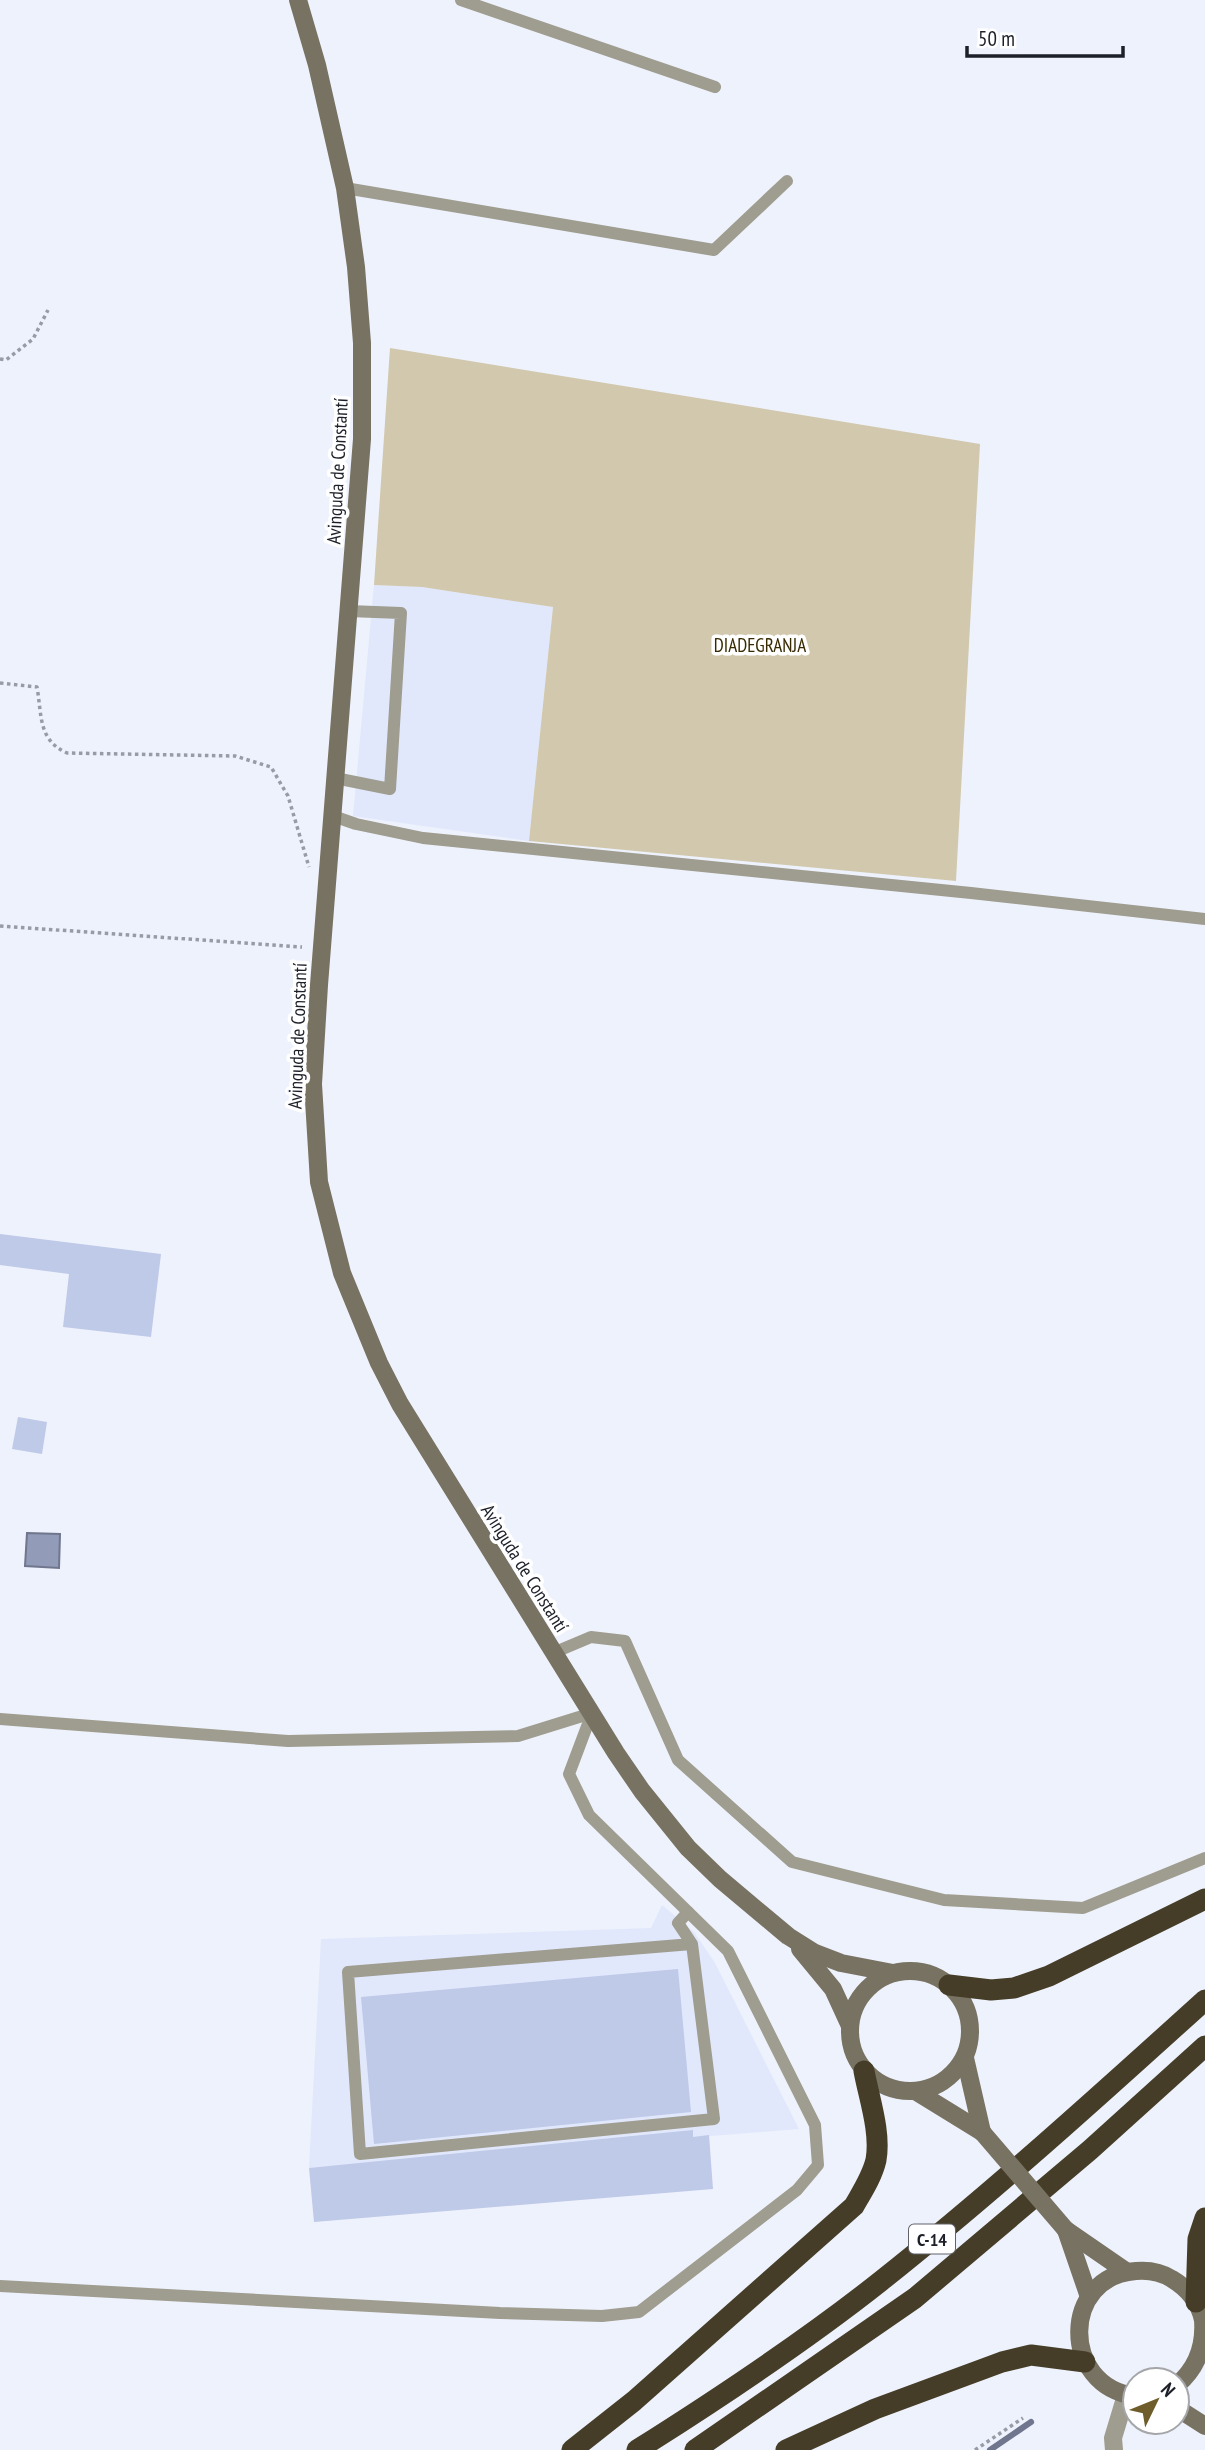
<svg xmlns="http://www.w3.org/2000/svg" width="1205" height="2450" font-family="'PT Sans Narrow',sans-serif">
  <rect width="100%" height="100%" fill="#eef2fc"/>
  <g fill="#e1e8fc">
    <polygon points="374,585 422,587 553,607 529,841 353,816"/>
    <polygon points="662,1905 694,1932 715,1963 799,2129 309,2168 321,1939 651,1928"/>
  </g>
  <polygon fill="#d1c8ad" points="390,348 980,444 956,881 529,841 553,607 422,587 374,585"/>
  <polygon fill="#929bb8" stroke="#6f768d" stroke-width="2" points="27,1533 60,1534 59,1568 25,1566"/>
  <g fill="none" stroke-linecap="round" stroke-linejoin="round">
    <polyline stroke="#6f768d" stroke-width="6" points="990,2450 1031,2422"/>
  </g>
  <g fill="#bfc9e8">
    <polygon points="0,1234 161,1254 151,1337 63,1327 69,1274 0,1265"/>
    <polygon points="18,1417 47,1422 42,1454 12,1449"/>
    <polygon points="678,1969 691,2112 374,2144 361,1997"/>
    <polygon points="693,2130 693,2137 709,2135 713,2189 314,2222 309,2168"/>
  </g>
  <g fill="none" stroke-linecap="round" stroke-linejoin="round">
    <g stroke="#979ba5" stroke-width="3.5" stroke-dasharray="3.5 3.5" stroke-linecap="butt">
      <polyline points="0,359 6,360 33,339 48,310"/>
      <path d="M0,683l37,4c5,29 1,53 30,66l168,3 36,11 17,29 21,71"/>
      <polyline points="0,926 302,947"/>
      <polyline points="975,2450 1023,2418"/>
    </g>
    <g stroke="#9f9c90" stroke-width="12">
      <polyline points="461,0 715,87"/>
      <polyline points="345,188 714,250 787,181"/>
      <polyline points="335,778 390,789 401,613 349,611"/>
      <polyline points="333,816 356,824 423,838 971,893 1205,919"/>
      <polyline points="553,1653 591,1637 625,1641 678,1760 792,1862 944,1900 1083,1908 1205,1858"/>
      <polyline points="0,1719 288,1741 518,1736 592,1713"/>
      <polyline points="688,1912 678,1923 692,1944 348,1972 360,2154 714,2119 692,1944"/>
      <polyline points="0,2286 500,2313 602,2316 639,2312 797,2190 818,2165 815,2125 728,1951 589,1815 569,1774 592,1713"/>
    </g>
    <polyline stroke="#9f9c90" stroke-width="18" points="1114,2450 1113,2438 1126,2395"/>
    <g stroke="#787262" stroke-width="18">
      <polyline points="298,0 317,65 345,188 356,267 362,343 362,439 319,985 313,1084 319,1182 342,1273 379,1363 400,1404 616,1753 642,1791 688,1848 720,1879 788,1936 815,1953 841,1963 893,1973"/>
      <polyline points="800,1949 833,1989 850,2026"/>
      <circle cx="910" cy="2031" r="60"/>
      <polyline points="965,2058 982,2132"/>
      <polyline points="917,2092 982,2132"/>
      <polyline points="1066,2230 1127,2272"/>
      <polyline points="1066,2230 1089,2297"/>
      <path d="M1135,2396c-75,-10 -74,-120 1,-125 12,-1 25,1 36,8 15,9 27,23 31,41 2,27 -6,48 -26,65"/>
      <polyline points="1177,2408 1205,2426"/>
    </g>
    <g stroke="#453d27" stroke-width="21">
      <polyline points="949,1985 991,1990 1014,1988 1049,1976 1205,1899"/>
      <polyline points="1196,2302 1198,2239 1205,2218"/>
      <path d="M572,2450l62,-49 220,-195c8,-14 18,-29 22,-46 5,-28 -7,-62 -12,-89"/>
      <path d="M637,2450c84,-53 167,-108 244,-169 112,-89 218,-185 324,-281"/>
      <polyline points="695,2450 915,2298 1090,2150 1205,2046"/>
      <polyline points="786,2450 875,2409 1002,2362 1031,2355 1085,2362"/>
    </g>
    <polyline stroke="#787262" stroke-width="18" points="982,2132 1066,2230"/>
  </g>
  <g text-anchor="middle" dominant-baseline="central" stroke-width="7" stroke-linejoin="round" paint-order="stroke">
    <rect fill="#fff" stroke="#616369" stroke-width="2" x="909" y="2224.5" width="46" height="29" rx="5"/>
    <g font-size="18" font-weight="bold" fill="#1d2029">
      <text x="932" y="2239">C-14</text>
    </g>
    <g font-size="19" fill="#1d2029" stroke="#fff">
      <text transform="translate(337 471) rotate(-87)">Avinguda de Constantí</text>
      <text transform="translate(297 1036) rotate(-88)">Avinguda de Constantí</text>
      <text transform="translate(525 1568) rotate(58)">Avinguda de Constantí</text>
    </g>
    <g font-size="19" fill="#372a00" stroke="#fff">
      <text x="760" y="645">DIADEGRANJA</text>
    </g>
  </g>
  <g transform="translate(1156 2401) rotate(47)"><circle r="33" fill="#ffffff" stroke="#a5a6a9" stroke-width="2"/>
  <path d="M0-5L12 26L0 18L-12 26Z" fill="#6e5d2b"/>
  <text y="-10" font-size="19" font-weight="bold" text-anchor="middle" fill="#1d2029">N</text>
  </g>
  <path d="M967 46v10h156v-10" fill="none" stroke="#1d2029" stroke-width="3.5"/>
  <text x="978" y="46" font-size="21" fill="#1d2029" stroke="#ffffff" stroke-width="5" paint-order="stroke">50 m</text>
</svg>
